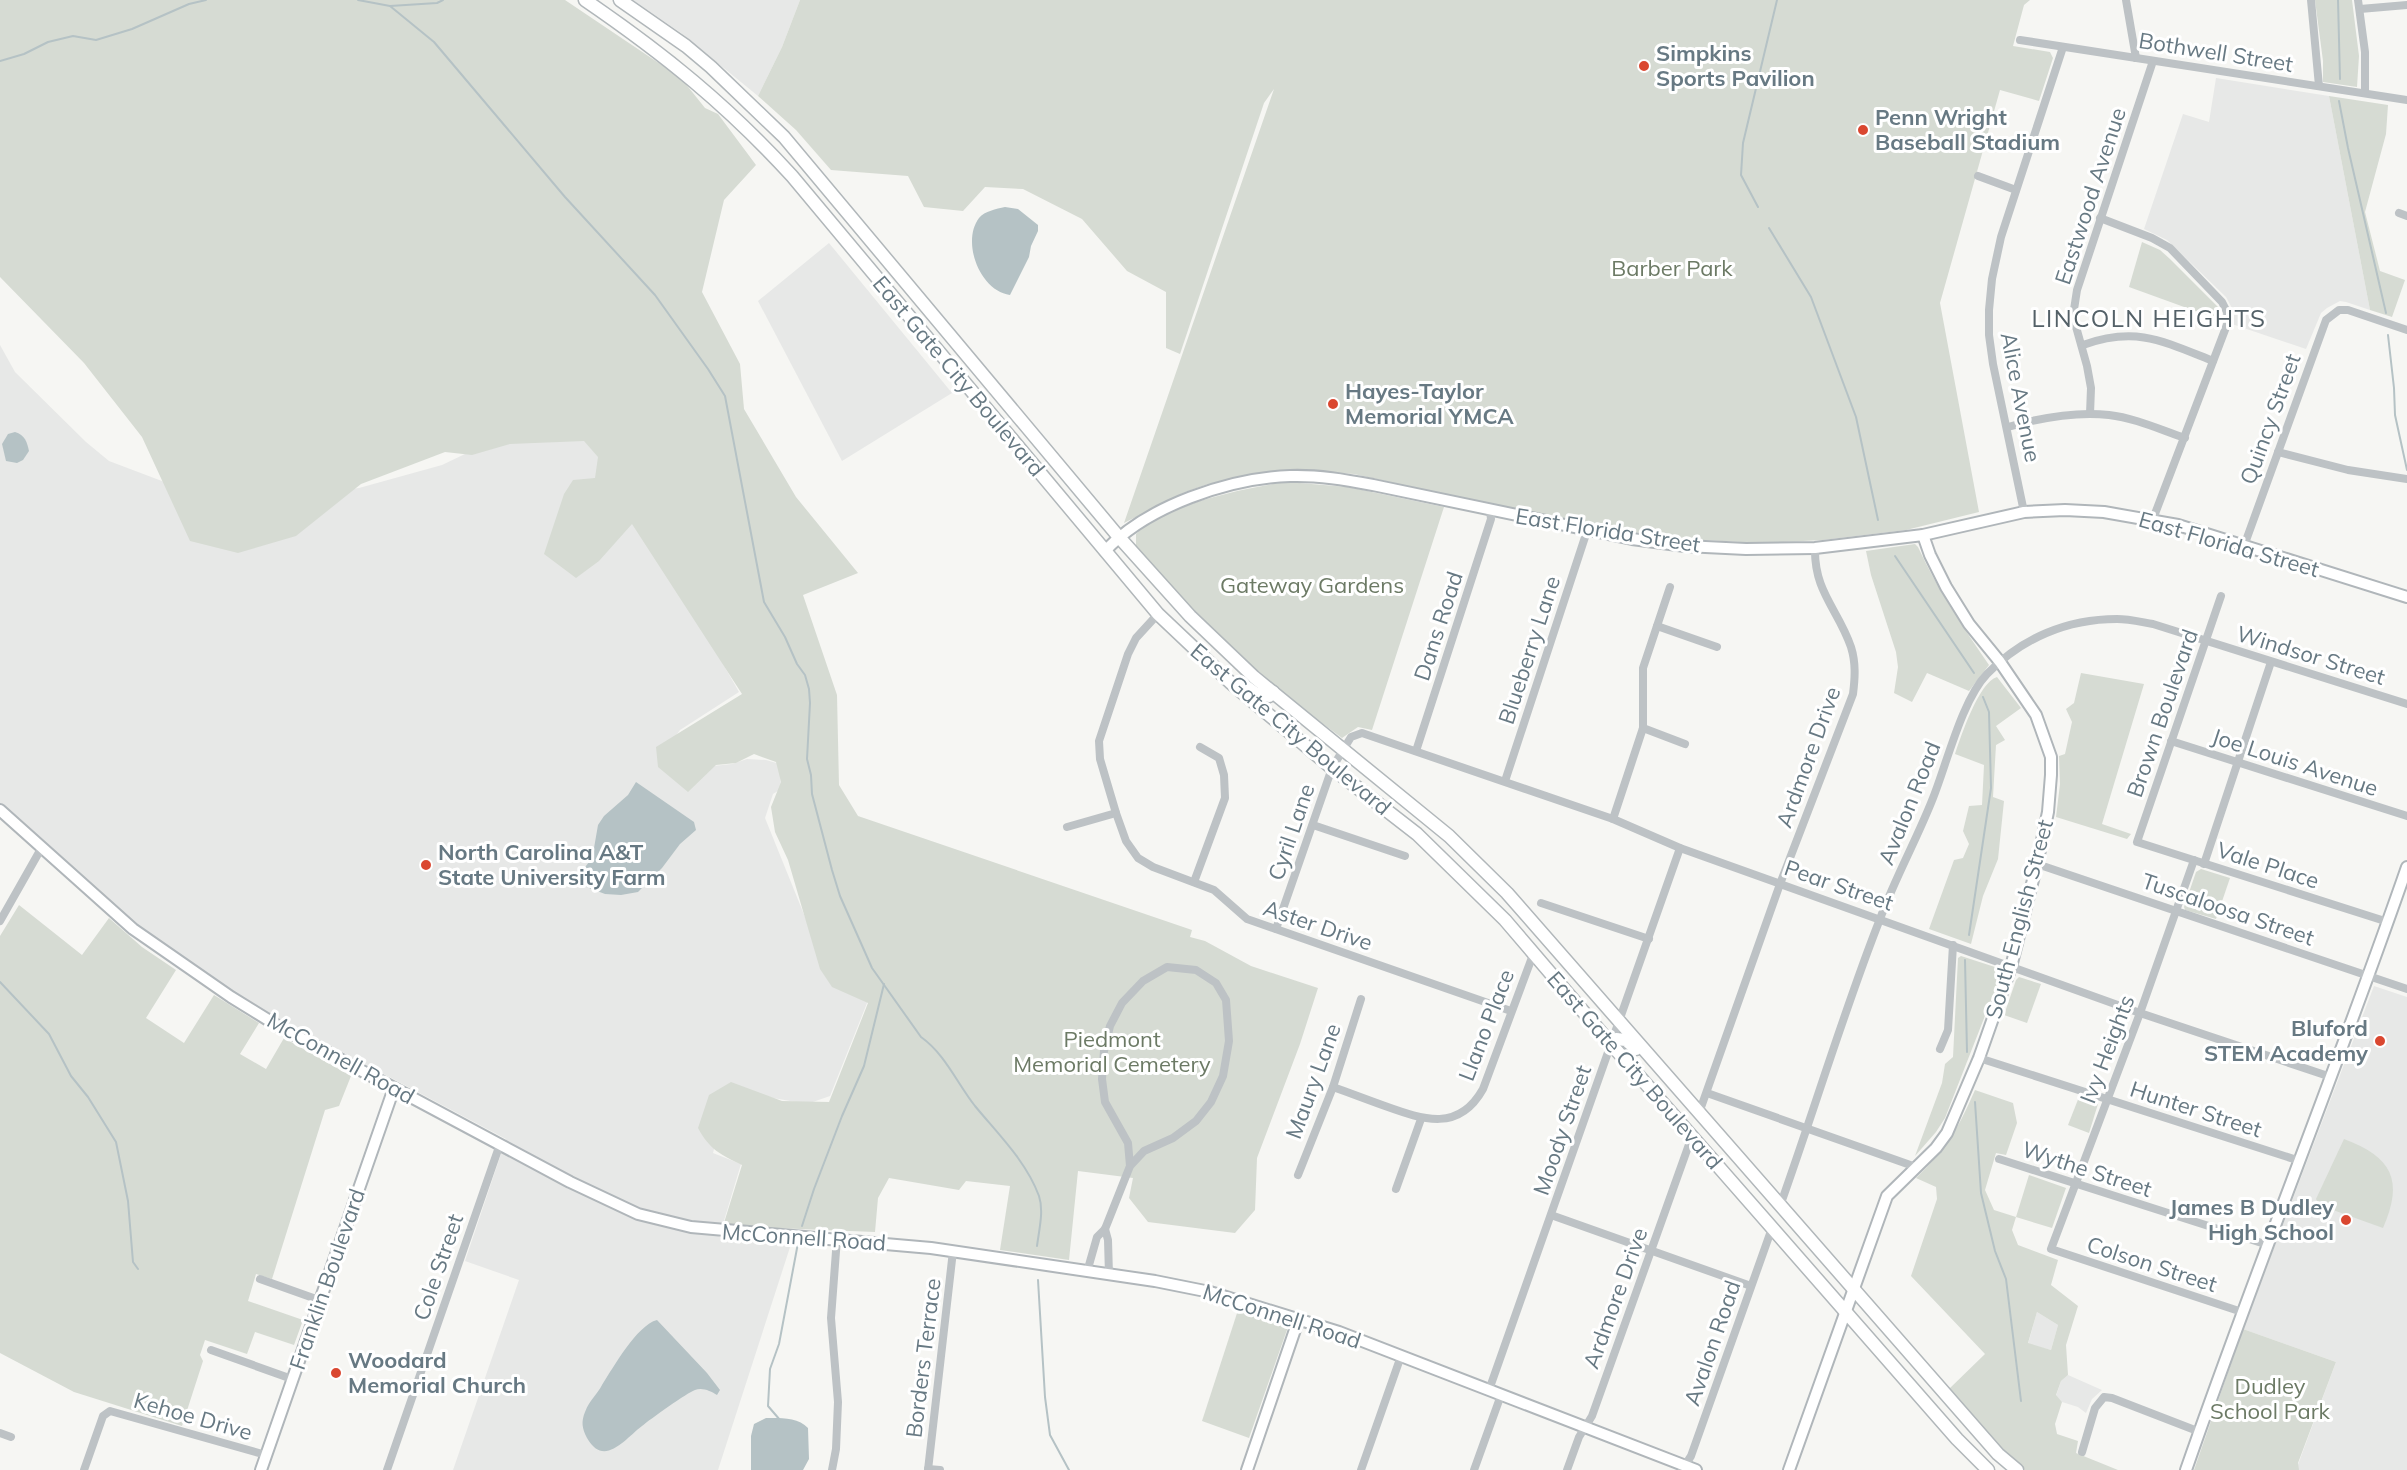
<svg xmlns="http://www.w3.org/2000/svg" width="2407" height="1470" font-family="Mulish,sans-serif">
  <rect width="100%" height="100%" fill="#f6f6f3"/>
  <g fill="#e7e8e7">
    <polygon points="633,0 800,0 782,47 758,96 681,33"/>
    <polygon points="2216,78 2329,96 2370,310 2346,302 2340,301 2327,308 2321,313 2306,349 2232,324 2233,310 2226,297 2167,240 2144,229 2183,114 2209,122"/>
    <polygon points="829,243 952,393 842,461 758,301"/>
    <polygon points="0,345 15,372 86,442 109,461 183,489 276,497 359,488 442,465 568,405 641,520 739,692 680,730 662,755 703,767 732,764 747,759 766,760 780,764 781,789 773,794 765,818 820,954 873,988 830,1096 807,1104 729,1090 713,1153 741,1164 719,1237 792,1241 718,1470 453,1470 519,1280 465,1261 506,1139 271,1014 193,969 119,912 0,804"/>
    <polygon points="2374,986 2407,997 2407,1470 2296,1470 2336,1362 2243,1329"/>
    <polygon points="2037,1312 2058,1325 2051,1350 2028,1344"/>
    <polygon points="2068,1375 2102,1390 2092,1399 2086,1413 2078,1407 2062,1402 2056,1396 2061,1381"/>
  </g>
  <g fill="#d6dbd3" fill-rule="evenodd">
    <path d="M0,0h565l116,78 24,30 13,6 38,51 -32,35 -22,92 38,72 4,45 52,88 62,76 -55,22 34,100 2,90 19,31 334,114 -2,7 15,4 46,25 67,22 -18,56 -43,114 -2,52 -20,23 -87,-11 -19,-24 4,-20 -55,-7 -9,89 -69,-10 10,-64 -44,-5 -7,9 -70,-12 -11,20 -3,34 -152,-6 19,-61c-22,-11 -32,-15 -44,-37l11,-33 22,-13 51,19 47,1 39,-99 -36,-16 -12,-18 -32,-109 -13,-28 -4,-25 10,-25 -5,-20 -22,-8 -18,9 -20,2 -28,27 -30,-25 -2,-20 86,-53 -110,-170 -33,37 -23,17 -32,-24 20,-60 9,-14 22,-2 3,-21 -14,-16 -74,3 -38,11 -27,-3 -84,32 -65,52 -58,17 -48,-12 -48,-104 -58,-74 -84,-86z"/>
    <polygon points="800,0 2030,0 2024,5 2013,46 2050,52 2053,58 2039,101 2000,90 1940,303 1979,512 1906,530 1823,540 1760,543 1666,538 1510,509 1354,474 1296,470 1265,473 1208,484 1185,492 1124,523 1274,89 1264,103 1180,354 1166,348 1166,292 1127,271 1082,219 1023,189 985,187 963,211 924,207 908,176 831,170 796,130 758,96 782,47"/>
    <polygon points="2315,0 2352,0 2359,56 2357,87 2323,82 2323,61"/>
    <polygon points="2329,96 2388,105 2386,134 2365,212 2380,271 2405,280 2392,317 2370,310"/>
    <polygon points="2142,242 2160,250 2170,259 2218,307 2220,320 2129,287"/>
    <path d="M1287,482l61,5 96,20 -72,223 -14,-3 -16,11 -80,-60 -99,-95 -27,-36v-13c27,-29 112,-47 151,-52z"/>
    <path d="M1915,544l3,3c19,42 45,80 71,118l-20,26 -42,-18 -15,29 -18,-9 4,-26 -2,-15 -25,-77 -5,-24z"/>
    <polygon points="2081,673 2144,684 2102,824 2131,834 2127,839 2056,817 2060,784 2059,756 2065,754 2072,722 2066,709 2074,703"/>
    <path d="M1997,677l24,31 -25,18 9,14 -9,5 -3,52 11,4 -6,58 -15,37 -12,48 -42,-15 25,-69 9,-2 6,-14 -6,-13 6,-25 13,-1 2,-40 -29,-11c6,-18 24,-72 42,-77z"/>
    <polygon points="2201,869 2230,878 2216,919 2185,910 2184,907 2196,872"/>
    <polygon points="19,905 82,955 109,918 142,947 176,970 146,1018 184,1043 214,995 259,1023 240,1054 266,1069 284,1038 351,1076 339,1106 325,1110 272,1279 256,1274 248,1301 303,1320 294,1345 255,1332 247,1354 205,1340 200,1355 203,1361 182,1426 74,1392 0,1353 0,936"/>
    <polygon points="1961,956 1998,968 2000,974 1999,980 1945,1118 1936,1132 1915,1156 1942,1083 1945,1064 1953,1057 1958,958"/>
    <polygon points="2019,977 2041,984 2027,1023 2004,1015 2016,980"/>
    <path d="M1975,1090l38,13 4,20 -11,32 -10,-2 -11,37 9,20 22,7 13,-42 37,13 -14,40 -36,-11 -4,13 6,15 40,15 -7,25 27,21 -12,39 2,30 -7,6 -5,14 6,7 -7,22 2,10 21,7 -2,12 42,17h-93l-27,-23 -49,-58 36,-35 -74,-78 26,-77 -1,-12 -20,-9c31,-30 42,-49 59,-88zM2037,1312l21,13 -7,25 -23,-7z"/>
    <polygon points="2079,1097 2098,1104 2089,1133 2068,1125"/>
    <path d="M2344,1139c48,18 60,41 39,89l-64,-23 -3,-6z"/>
    <polygon points="1239,1307 1285,1321 1288,1327 1249,1438 1202,1421"/>
    <polygon points="2243,1329 2336,1362 2298,1463 2299,1470 2194,1470"/>
  </g>
  <g fill="#b5c2c5">
    <path d="M1005,207l13,2 20,16v6l-7,15 -2,11 -19,38c-30,-4 -49,-53 -31,-77 6,-7 17,-9 26,-11z"/>
    <path d="M15,432c10,3 12,10 14,19l-6,9 -6,3 -11,-2 -4,-17 6,-10z"/>
    <polygon points="636,782 694,822 696,830 680,844 662,868 638,892 621,895 605,894 576,883 576,879 589,862 594,848 598,825 604,816 628,795"/>
    <path d="M657,1320l50,53 13,17 -3,5c-6,-4 -15,-8 -22,-5 -7,2 -46,30 -53,36 -17,13 -38,42 -55,12 -5,-10 -6,-16 -2,-26 5,-13 12,-17 17,-27 11,-17 35,-60 55,-65z"/>
    <path d="M766,1418c14,0 32,-1 42,10l1,31 -6,11h-52v-34l3,-12z"/>
  </g>
  <g fill="none" stroke-linecap="round" stroke-linejoin="round">
    <g stroke="#b5c2c5" stroke-width="2">
      <polyline points="358,0 390,6 437,3 443,0"/>
      <polyline points="2338,0 2340,79"/>
      <path d="M390,6l44,36 131,155 90,98 53,74 17,27 39,206 21,35 12,27 8,11 4,14 1,14 -3,56 4,16 1,19 20,76 8,26 32,72 49,69c24,17 36,46 54,69 23,28 51,55 64,90 5,15 0,34 -2,50"/>
      <polyline points="0,61 24,54 48,42 73,36 96,40 132,29 189,4 206,0"/>
      <polyline points="2339,101 2348,148 2386,313"/>
      <polyline points="1758,207 1741,175 1743,143 1777,0"/>
      <polyline points="1769,228 1811,297 1856,417 1878,520"/>
      <polyline points="2388,335 2394,388 2395,415 2407,470"/>
      <polyline points="1895,556 1974,673"/>
      <polyline points="1969,935 1991,788 1989,712 1983,697"/>
      <polyline points="1965,960 1967,1052"/>
      <polyline points="0,982 49,1034 71,1076 88,1097 116,1142 128,1201 133,1262 138,1269"/>
      <polyline points="1975,1102 1981,1193 1995,1251 2006,1279 2021,1401"/>
      <polyline points="802,1226 814,1189 842,1116 864,1066 884,984"/>
      <polyline points="1038,1280 1045,1397 1050,1435 1069,1470"/>
      <polyline points="780,1420 768,1406 770,1369 779,1344 798,1243"/>
    </g>
    <g stroke="#b0b6ba" stroke-width="14">
      <g id="secondary">
        <path d="M1105,551c42,-45 124,-73 185,-75 28,-1 56,4 83,9l259,54 53,7 61,3 69,-1 108,-13 101,-23 41,-2 39,2 74,13 229,72"/>
        <polyline points="0,810 133,929 231,997 278,1026 570,1182 638,1214 691,1227 931,1248 1155,1281 1210,1292 1339,1332 1696,1470"/>
        <polyline points="261,1470 394,1088"/>
        <polyline points="1247,1470 1299,1318"/>
        <polyline points="1789,1470 1887,1196 1936,1148 1947,1133 1979,1058 2011,967 2037,864 2048,812 2051,775 2051,757 2036,715 2000,662 1969,624 1946,587 1930,555 1923,535"/>
        <path d="M2186,1470c70,-202 151,-401 221,-603"/>
      </g>
    </g>
    <g stroke="#b1b7ba" stroke-width="15">
      <g id="primary">
        <path d="M585,0c79,54 142,105 207,176l366,438 73,69 101,85 85,66 88,86 106,124 346,395 31,31"/>
        <polyline points="620,0 686,46 711,67 784,137 1118,536 1190,616 1254,677 1449,836 1507,893 1998,1454 2017,1470"/>
        <polyline points="1244,685 1255,693 1269,696 1273,692"/>
        <polyline points="1611,1044 1616,1039 1626,1040 1636,1049"/>
      </g>
    </g>
    <g stroke="#bdc2c5" stroke-width="8">
      <polyline points="2126,0 2136,58"/>
      <polyline points="2311,0 2319,86"/>
      <polyline points="2358,0 2365,52 2365,93"/>
      <polyline points="2360,9 2407,5"/>
      <polyline points="2020,40 2407,100"/>
      <polyline points="1978,176 2016,190"/>
      <polyline points="2399,213 2407,216"/>
      <polyline points="2100,218 2152,238 2170,248 2222,302 2227,312 2228,322 2153,519"/>
      <path d="M2083,345c53,-19 80,-4 130,16"/>
      <polyline points="2090,414 2091,388 2087,366 2073,316 2077,290 2153,61"/>
      <path d="M2008,427c32,-9 67,-16 101,-12 26,3 52,15 76,23"/>
      <polyline points="2278,452 2348,470 2407,479"/>
      <polyline points="2024,512 1993,364 1989,335 1989,310 1992,279 2001,237 2063,47"/>
      <polyline points="2244,546 2326,320 2339,310 2348,310 2407,330"/>
      <polyline points="2221,596 2137,842 2388,922"/>
      <polyline points="1158,614 1136,638 1128,654 1099,741 1100,759 1116,813 1126,841 1138,858 1153,867 1214,890 1247,919 1511,1011"/>
      <polyline points="1657,626 1717,647"/>
      <polyline points="1643,728 1685,744"/>
      <polyline points="2171,741 2407,816"/>
      <polyline points="1416,751 1491,519 1490,511"/>
      <polyline points="1505,781 1587,531"/>
      <polyline points="1613,819 1643,728 1643,668 1670,587"/>
      <polyline points="1313,825 1405,856"/>
      <polyline points="1067,827 1116,813"/>
      <polyline points="2194,860 2140,1013 2051,1249 2242,1312"/>
      <polyline points="2037,864 2407,989"/>
      <polyline points="2204,864 2271,662"/>
      <polyline points="1194,882 1225,798 1224,775 1219,758 1200,747"/>
      <polyline points="1541,903 1649,939"/>
      <polyline points="0,921 42,847"/>
      <polyline points="1276,929 1332,768 1351,737 1362,733 1613,819 1680,848 2140,1013 2331,1077"/>
      <polyline points="1940,1049 1948,1030 1953,945"/>
      <polyline points="1979,1058 2300,1161"/>
      <path d="M1333,1087c17,6 35,13 52,19 39,14 74,26 98,-17l51,-137"/>
      <polyline points="1707,1093 1916,1167"/>
      <path d="M1699,1113l81,-229 73,-190c2,-16 3,-31 -2,-47 -13,-38 -37,-55 -36,-99"/>
      <polyline points="1999,1159 2268,1245"/>
      <polyline points="1298,1175 1333,1087 1361,999"/>
      <polyline points="1396,1189 1421,1119"/>
      <path d="M1780,1206c34,-95 63,-193 100,-287 15,-41 37,-80 53,-121 14,-35 29,-98 54,-124 35,-36 80,-55 130,-55 12,0 24,3 36,5l254,80"/>
      <polyline points="1551,1215 1751,1286"/>
      <polyline points="1105,1229 1108,1240 1109,1275"/>
      <polyline points="1087,1272 1097,1237 1105,1229 1130,1166 1144,1151 1173,1138 1196,1121 1211,1102 1223,1076 1229,1041 1226,1000 1216,983 1196,970 1167,967 1143,981 1122,1003 1110,1026 1104,1051 1102,1079 1105,1102 1128,1143 1130,1166"/>
      <polyline points="260,1279 319,1300"/>
      <polyline points="211,1350 292,1379"/>
      <polyline points="1489,1390 1680,848"/>
      <polyline points="0,1433 11,1437"/>
      <polyline points="2082,1452 2095,1408 2104,1397 2112,1398 2200,1432"/>
      <polyline points="928,1469 940,1470"/>
      <polyline points="84,1470 103,1416 110,1411 266,1455"/>
      <polyline points="387,1470 500,1144"/>
      <polyline points="832,1470 836,1449 838,1402 831,1318 837,1238"/>
      <polyline points="928,1470 953,1251"/>
      <polyline points="1361,1470 1401,1356"/>
      <polyline points="1474,1470 1501,1395"/>
      <polyline points="1567,1470 1579,1437 1592,1416 1692,1136"/>
      <polyline points="1682,1470 1691,1456 1772,1228"/>
    </g>
    <use href="#secondary" stroke="#fff" stroke-width="10"/>
    <use href="#primary" stroke="#fff" stroke-width="12"/>
  </g>
  <g fill="#da4730" stroke="#fff" stroke-width="2">
    <circle cx="1644" cy="66" r="6"/>
    <circle cx="1863" cy="130" r="6"/>
    <circle cx="1333" cy="404" r="6"/>
    <circle cx="426" cy="865" r="6"/>
    <circle cx="2380" cy="1041" r="6"/>
    <circle cx="2346" cy="1220" r="6"/>
    <circle cx="336" cy="1373" r="6"/>
  </g>
  <g text-anchor="middle" dominant-baseline="central" stroke-width="6" stroke-linejoin="round" paint-order="stroke">
    <g font-size="22" fill="#677983" stroke="#fff">
      <text transform="translate(2216 52) rotate(9)">Bothwell Street</text>
      <text transform="translate(2090 196) rotate(-72)">Eastwood Avenue</text>
      <text transform="translate(959 376) rotate(50)">East Gate City Boulevard</text>
      <text transform="translate(2021 397) rotate(79)">Alice Avenue</text>
      <text transform="translate(2270 419) rotate(-70)">Quincy Street</text>
      <text transform="translate(1608 530) rotate(9)">East Florida Street</text>
      <text transform="translate(2229 544) rotate(16)">East Florida Street</text>
      <text transform="translate(1438 626) rotate(-72)">Dans Road</text>
      <text transform="translate(1529 650) rotate(-72)">Blueberry Lane</text>
      <text transform="translate(2311 655) rotate(17)">Windsor Street</text>
      <text transform="translate(2162 713) rotate(-71)">Brown Boulevard</text>
      <text transform="translate(1291 729) rotate(40)">East Gate City Boulevard</text>
      <text transform="translate(1808 757) rotate(-70)">Ardmore Drive</text>
      <text transform="translate(2295 762) rotate(18)">Joe Louis Avenue</text>
      <text transform="translate(1909 803) rotate(-68)">Avalon Road</text>
      <text transform="translate(1291 832) rotate(-71)">Cyril Lane</text>
      <text transform="translate(2268 865) rotate(18)">Vale Place</text>
      <text transform="translate(1839 885) rotate(19)">Pear Street</text>
      <text transform="translate(2228 909) rotate(19)">Tuscaloosa Street</text>
      <text transform="translate(2019 919) rotate(-75)">South English Street</text>
      <text transform="translate(1318 925) rotate(19)">Aster Drive</text>
      <text transform="translate(1486 1025) rotate(-69)">Llano Place</text>
      <text transform="translate(2107 1049) rotate(-69)">Ivy Heights</text>
      <text transform="translate(341 1058) rotate(29)">McConnell Road</text>
      <text transform="translate(1635 1070) rotate(49)">East Gate City Boulevard</text>
      <text transform="translate(1313 1081) rotate(-70)">Maury Lane</text>
      <text transform="translate(2196 1109) rotate(18)">Hunter Street</text>
      <text transform="translate(1562 1130) rotate(-71)">Moody Street</text>
      <text transform="translate(2087 1169) rotate(18)">Wythe Street</text>
      <text transform="translate(804 1237) rotate(4)">McConnell Road</text>
      <text transform="translate(2152 1264) rotate(18)">Colson Street</text>
      <text transform="translate(438 1267) rotate(-71)">Cole Street</text>
      <text transform="translate(327 1279) rotate(-71)">Franklin Boulevard</text>
      <text transform="translate(1615 1298) rotate(-70)">Ardmore Drive</text>
      <text transform="translate(1282 1316) rotate(18)">McConnell Road</text>
      <text transform="translate(1712 1343) rotate(-71)">Avalon Road</text>
      <text transform="translate(923 1358) rotate(-83)">Borders Terrace</text>
      <text transform="translate(193 1416) rotate(16)">Kehoe Drive</text>
    </g>
    <g font-size="22" font-weight="bold" fill="#677983" stroke="#fff" text-anchor="start">
      <text x="1656" y="53">Simpkins<tspan x="1656" dy="25">Sports Pavilion</tspan></text>
      <text x="1875" y="117">Penn Wright<tspan x="1875" dy="25">Baseball Stadium</tspan></text>
      <text x="1345" y="391">Hayes-Taylor<tspan x="1345" dy="25">Memorial YMCA</tspan></text>
      <text x="438" y="852">North Carolina A&amp;T<tspan x="438" dy="25">State University Farm</tspan></text>
      <text x="2368" y="1028" text-anchor="end">Bluford<tspan x="2368" dy="25">STEM Academy</tspan></text>
      <text x="2334" y="1207" text-anchor="end">James B Dudley<tspan x="2334" dy="25">High School</tspan></text>
      <text x="348" y="1360">Woodard<tspan x="348" dy="25">Memorial Church</tspan></text>
    </g>
    <g font-size="22" fill="#6c7a65" stroke="#fff">
      <text x="1672" y="268">Barber Park</text>
      <text x="1312" y="585">Gateway Gardens</text>
      <text x="1112" y="1039">Piedmont<tspan x="1112" dy="25">Memorial Cemetery</tspan></text>
      <text x="2270" y="1386">Dudley<tspan x="2270" dy="25">School Park</tspan></text>
    </g>
    <g font-size="24" letter-spacing="1.5" fill="#546168" stroke="#fff">
      <text x="2149" y="318">LINCOLN HEIGHTS</text>
    </g>
  </g>
</svg>
